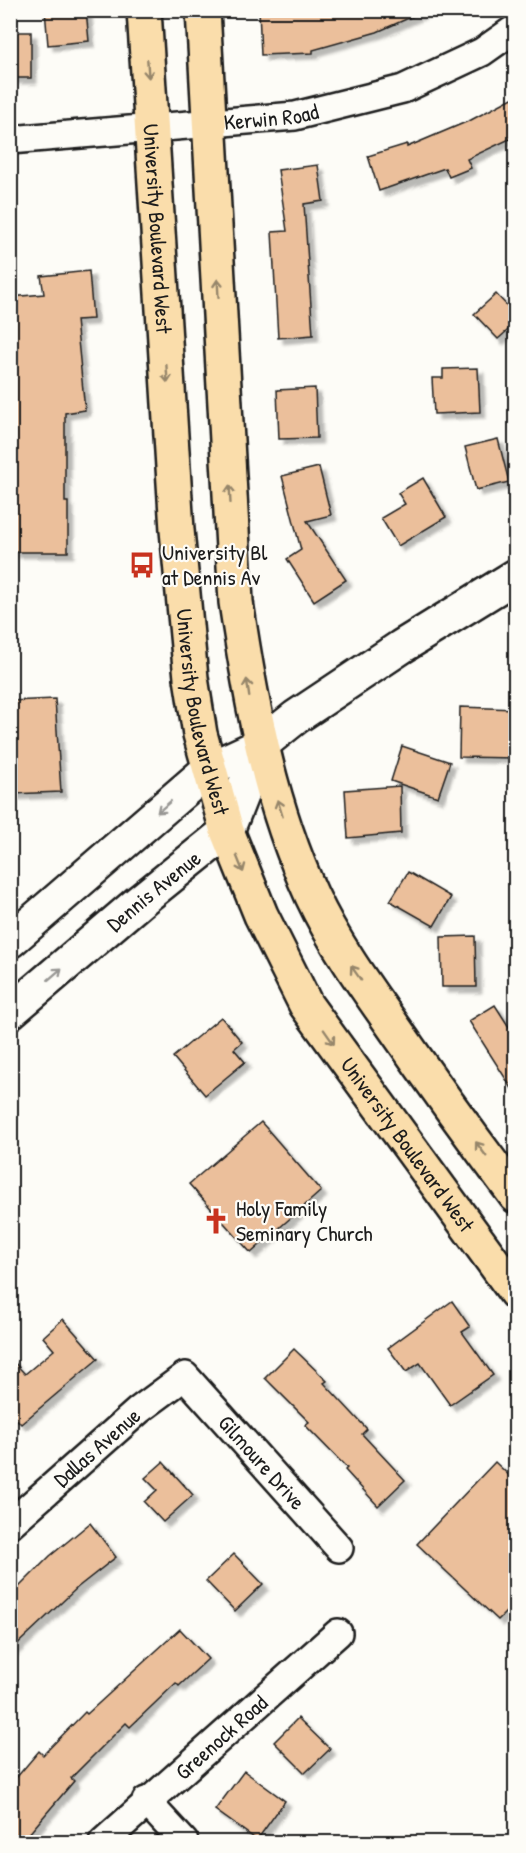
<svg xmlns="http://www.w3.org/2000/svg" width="526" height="1853" font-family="'Patrick Hand',sans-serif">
  <defs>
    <filter id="shadow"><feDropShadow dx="5.5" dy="5.5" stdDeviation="1.5" flood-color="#0004"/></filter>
  </defs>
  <rect width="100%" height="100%" fill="#fdfcf7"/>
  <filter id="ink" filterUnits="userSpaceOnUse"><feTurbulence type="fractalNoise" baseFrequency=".0167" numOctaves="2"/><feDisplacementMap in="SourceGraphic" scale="12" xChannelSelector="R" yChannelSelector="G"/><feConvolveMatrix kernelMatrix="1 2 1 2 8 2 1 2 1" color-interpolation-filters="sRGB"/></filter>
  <g filter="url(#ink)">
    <g fill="#ebbf9b" stroke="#1c1c1c" stroke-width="1.5" filter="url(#shadow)">
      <polygon points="45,10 86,10 89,41 48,45"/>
      <polygon points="259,10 427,10 377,32 313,50 313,53 261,55"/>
      <rect x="10" y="32" width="21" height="46"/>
      <polygon points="516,96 516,136 467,159 471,168 449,177 445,168 379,191 368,156 407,144 407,147 471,120"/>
      <polygon points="318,165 323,201 304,204 313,335 278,338 272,232 287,231 278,170"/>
      <polygon points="89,271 93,319 76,320 85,410 65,413 65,502 68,502 68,552 13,552 10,297 44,294 41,276"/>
      <polygon points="496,294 516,315 516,323 498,339 474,314"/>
      <polygon points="478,368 480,412 434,414 432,378 443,378 443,369"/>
      <polygon points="315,388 317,438 279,439 277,390"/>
      <polygon points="498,439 509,482 476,490 465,447"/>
      <polygon points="319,467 331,515 307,521 346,580 314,601 287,559 301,550 282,476"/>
      <polygon points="423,478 446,517 398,546 381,518 405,504 398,493"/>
      <polygon points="55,699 61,792 11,794 10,701"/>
      <polygon points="460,707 516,709 516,758 459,757"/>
      <polygon points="402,746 450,762 438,797 391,781"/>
      <polygon points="400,786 401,833 348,838 345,790"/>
      <polygon points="408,872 451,897 434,926 390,901"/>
      <polygon points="475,936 476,987 442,987 441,937"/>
      <polygon points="495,1005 516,1038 516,1095 469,1021"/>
      <polygon points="221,1017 242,1042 234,1049 245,1062 205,1095 173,1057"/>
      <polygon points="261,1122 321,1191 251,1253 189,1184"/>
      <polygon points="452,1301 470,1327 462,1332 493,1375 450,1405 420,1363 406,1372 388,1348"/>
      <polygon points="63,1319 98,1359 21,1424 10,1412 10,1358 25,1374 54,1350 43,1337"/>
      <polygon points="294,1349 327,1381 324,1383 367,1429 362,1434 405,1480 378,1506 345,1470 347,1468 305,1425 309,1422 265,1378"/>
      <polygon points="163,1462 193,1495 163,1522 144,1502 157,1490 145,1478"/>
      <polygon points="495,1462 516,1482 516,1602 498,1620 417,1544"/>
      <polygon points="90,1523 116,1557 78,1587 10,1651 10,1596 50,1556"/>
      <polygon points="234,1554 263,1584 235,1611 206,1581"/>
      <polygon points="180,1629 208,1659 179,1686 176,1683 130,1727 126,1723 71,1778 74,1781 22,1842 10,1842 10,1785 39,1751 43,1755 85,1712 87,1714"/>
      <polygon points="298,1718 330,1749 305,1773 274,1742"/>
      <polygon points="244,1771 285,1801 257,1840 215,1810"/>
    </g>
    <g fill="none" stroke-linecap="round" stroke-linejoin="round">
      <g stroke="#1c1c1c" stroke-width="32">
        <g id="street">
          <path id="s1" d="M10,140l285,-24 108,-27 79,-37 34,-24"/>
          <path id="s2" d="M10,1524l129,-114 46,-34 154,172"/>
          <polyline points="146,1801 184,1842"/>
          <path id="s3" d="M103,1842l235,-209"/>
        </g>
      </g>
      <g stroke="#1c1c1c" stroke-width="38">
        <g id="secondary">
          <polyline points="10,941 209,769 261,745 296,717 401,647 516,576"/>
          <path id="s4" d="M10,1012l129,-110 88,-71 34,-86"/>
        </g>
      </g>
      <g stroke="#1c1c1c" stroke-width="38">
        <g id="primary">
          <path id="s5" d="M144,10l33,520 14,148 9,56 27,97 34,84 45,90 210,288"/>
          <path d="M203,10l33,592c15,101 33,201 76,294 21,45 50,86 79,127 40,58 82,116 125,173"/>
        </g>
      </g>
      <use href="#street" stroke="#fdfcf7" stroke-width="27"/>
      <use href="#secondary" stroke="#fdfcf7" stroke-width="33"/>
      <use href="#primary" stroke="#faddab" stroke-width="33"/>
    </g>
    <defs><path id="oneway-shaft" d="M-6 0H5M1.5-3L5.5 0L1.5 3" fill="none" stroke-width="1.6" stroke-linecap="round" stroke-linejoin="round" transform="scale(1.5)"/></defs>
    <g stroke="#96866b">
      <use href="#oneway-shaft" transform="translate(148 69) rotate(86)"/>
      <use href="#oneway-shaft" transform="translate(218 288) rotate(-93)"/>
      <use href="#oneway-shaft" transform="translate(167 374) rotate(86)"/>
      <use href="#oneway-shaft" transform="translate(230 494) rotate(-93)"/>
      <use href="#oneway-shaft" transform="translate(248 688) rotate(-98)"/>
      <use href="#oneway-shaft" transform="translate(280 808) rotate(-107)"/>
      <use href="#oneway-shaft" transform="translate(240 864) rotate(68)"/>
      <use href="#oneway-shaft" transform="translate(356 973) rotate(-125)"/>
      <use href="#oneway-shaft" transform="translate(329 1037) rotate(55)"/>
      <use href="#oneway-shaft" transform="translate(481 1149) rotate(-126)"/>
    </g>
    <g stroke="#989794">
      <use href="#oneway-shaft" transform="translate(164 807) rotate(139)"/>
      <use href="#oneway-shaft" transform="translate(55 974) rotate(-41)"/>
    </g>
  </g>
  <defs>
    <g id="bus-bare" transform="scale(2.07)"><path d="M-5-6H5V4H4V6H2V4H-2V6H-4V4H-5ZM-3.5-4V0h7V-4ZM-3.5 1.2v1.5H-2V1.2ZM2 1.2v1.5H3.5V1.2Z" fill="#c8321e" stroke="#fdfcf7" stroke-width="2.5" paint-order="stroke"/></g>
    <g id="church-bare" transform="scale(2.07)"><path d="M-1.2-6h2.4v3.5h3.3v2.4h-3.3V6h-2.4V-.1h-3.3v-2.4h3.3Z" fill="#c8321e" stroke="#fdfcf7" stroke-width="2.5" paint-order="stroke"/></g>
  </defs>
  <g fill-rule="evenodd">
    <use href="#bus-bare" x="142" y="565"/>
    <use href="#church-bare" x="216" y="1221"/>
  </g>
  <g text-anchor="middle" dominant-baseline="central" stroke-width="4.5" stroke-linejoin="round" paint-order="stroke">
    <g font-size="22" fill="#1c1c1c" stroke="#fdfcf7">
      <text stroke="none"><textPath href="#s1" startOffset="262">Kerwin Road</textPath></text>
      <text stroke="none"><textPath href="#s5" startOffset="219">University Boulevard West</textPath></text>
      <text stroke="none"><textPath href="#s5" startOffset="705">University Boulevard West</textPath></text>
      <text stroke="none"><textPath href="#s4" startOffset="188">Dennis Avenue</textPath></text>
      <text stroke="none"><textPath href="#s5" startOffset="1191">University Boulevard West</textPath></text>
      <text stroke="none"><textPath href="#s2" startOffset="116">Dallas Avenue</textPath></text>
      <text stroke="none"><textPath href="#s2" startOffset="345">Gilmoure Drive</textPath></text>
      <text stroke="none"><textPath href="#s3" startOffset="158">Greenock Road</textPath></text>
    </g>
    <g font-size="22" fill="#1c1c1c" stroke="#fdfcf7" text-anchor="start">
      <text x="162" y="552">University Bl<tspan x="162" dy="25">at Dennis Av</tspan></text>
      <text x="236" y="1208">Holy Family<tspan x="236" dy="25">Seminary Church</tspan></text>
    </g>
  </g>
  <rect width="526" height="1853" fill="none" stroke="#fdfcf7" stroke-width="36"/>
  <rect x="18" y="18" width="490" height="1817" fill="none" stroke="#1c1c1c" stroke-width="2" filter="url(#ink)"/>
</svg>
